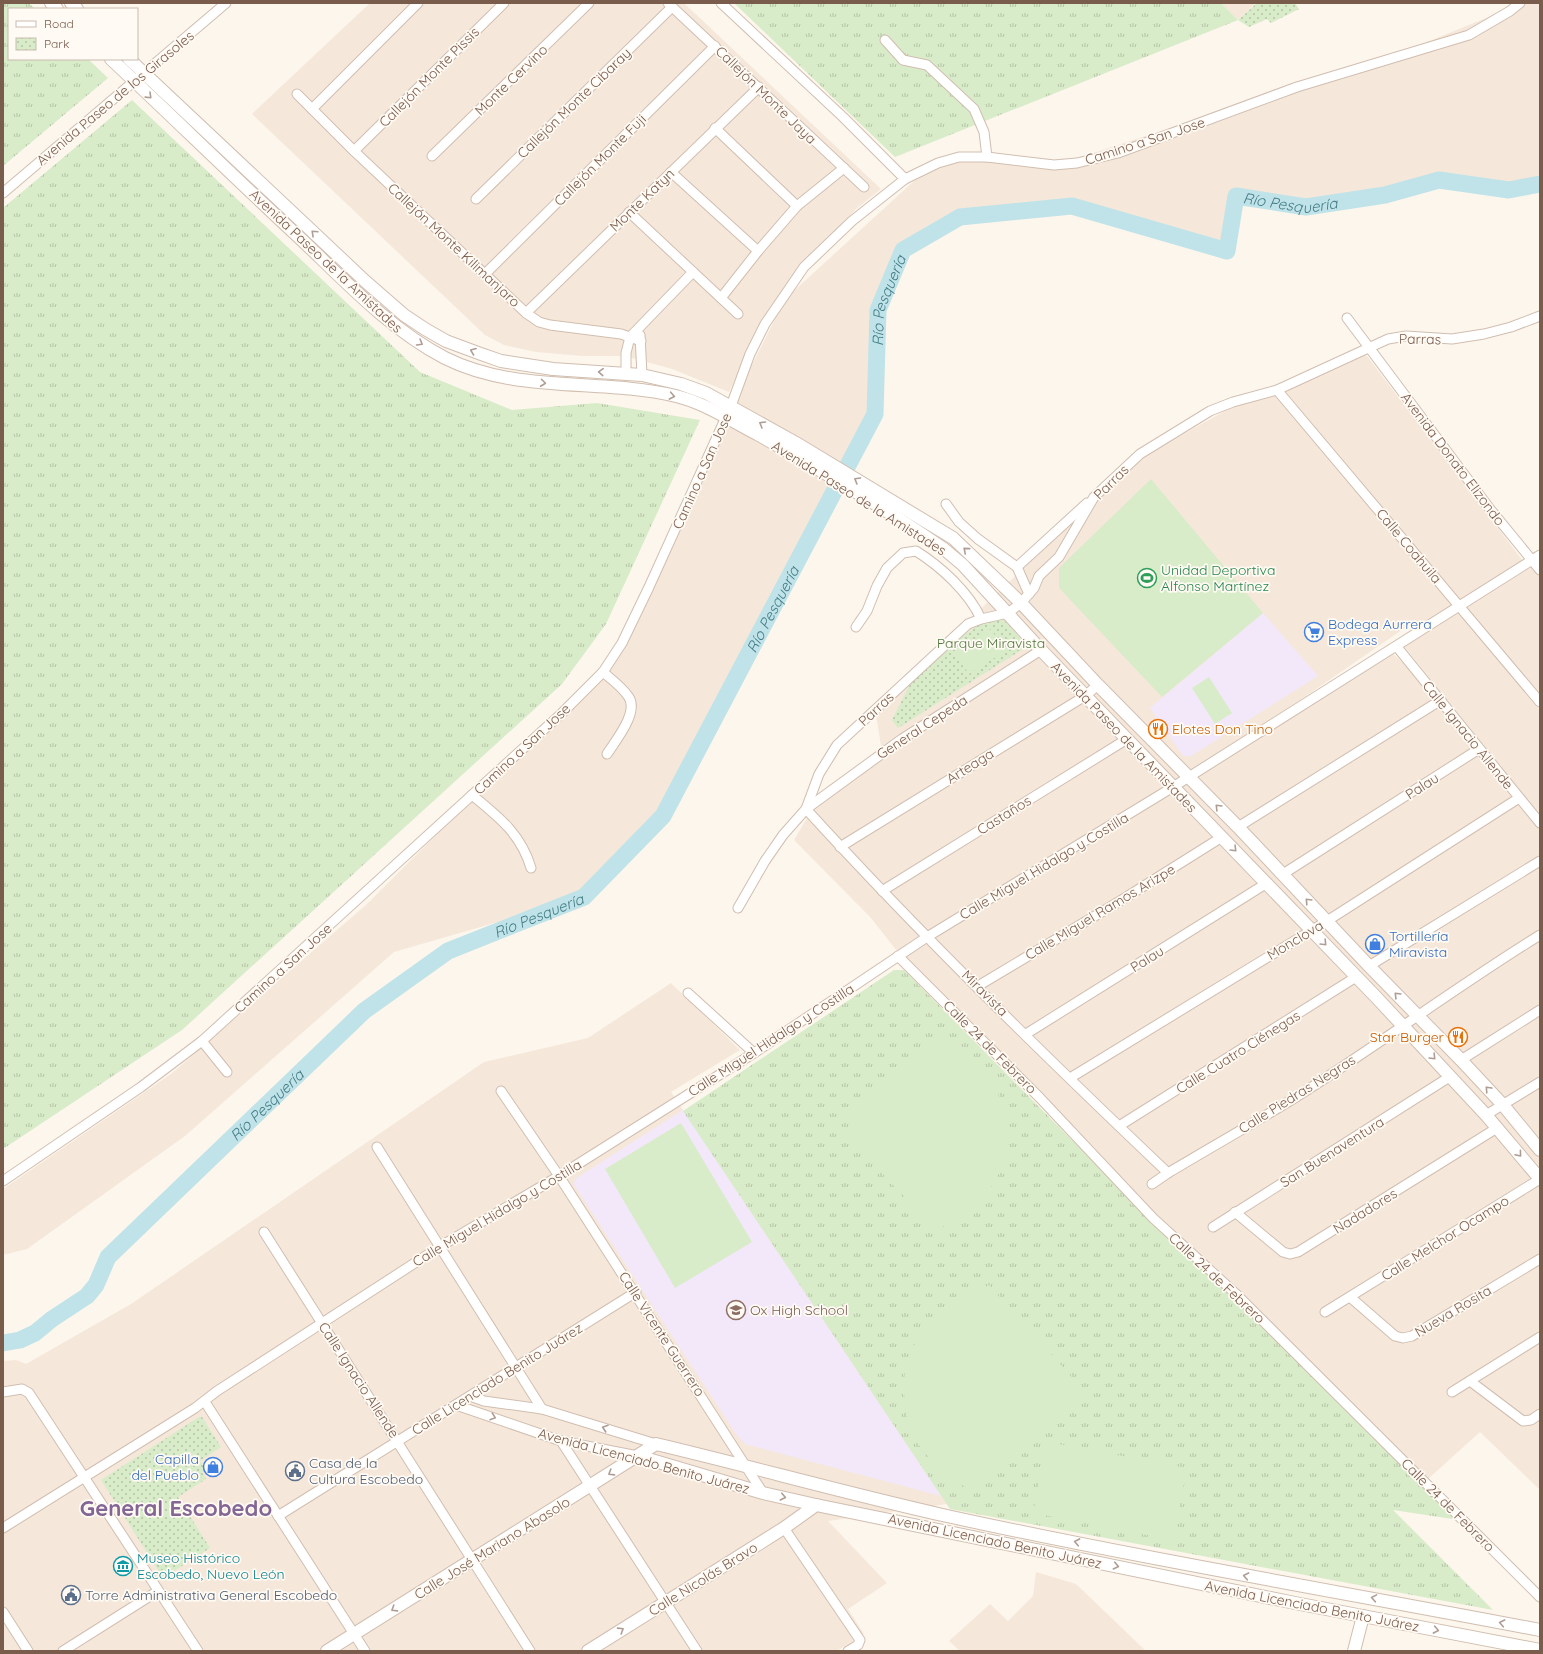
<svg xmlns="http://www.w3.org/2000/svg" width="1543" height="1654" font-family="Quicksand,sans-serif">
  <defs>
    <pattern id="grass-tufts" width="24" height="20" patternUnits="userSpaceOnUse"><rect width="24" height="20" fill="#d8ecc9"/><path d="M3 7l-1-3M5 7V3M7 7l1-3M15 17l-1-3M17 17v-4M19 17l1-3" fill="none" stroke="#b4c2a5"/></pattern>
    <pattern id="park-dots" width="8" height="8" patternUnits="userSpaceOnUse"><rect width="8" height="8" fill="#d8ecc9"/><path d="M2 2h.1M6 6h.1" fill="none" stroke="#b4c2a5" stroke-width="1.8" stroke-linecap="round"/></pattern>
  </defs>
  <rect width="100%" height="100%" fill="#fdf6ec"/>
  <g fill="#f5e8da">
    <polygon points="370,3 684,3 881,189 856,209 817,252 759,330 729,392 672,369 625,356 582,356 536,352 504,345 485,335 252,114"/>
    <polygon points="1221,3 1256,3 1238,20"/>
    <polygon points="1523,3 1540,3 1540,184 1509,190 1439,180 1385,195 1313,206 1237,196 1227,251 1072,206 960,217 903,250 878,310 875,414 663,816 584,897 394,952 185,1136 27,1249 3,1255 3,1189 171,1074 367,904 608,663 677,515 785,299 938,159 1056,165 1390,57"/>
    <polygon points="1360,355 1367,356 1529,569 1540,562 1540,815 1404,646 1421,634 1412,623 1197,771 1392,653 1442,698 1540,822 1540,1490 1480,1432 1428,1479 1309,1360 1154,1214 1094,1147 900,955 871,918 794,840 813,808 883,758 875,709 1119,478 1144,456 1232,407"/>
    <polygon points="671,983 740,1050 671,1092 947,1504 828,1521 887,1583 848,1609 864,1634 837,1651 3,1651 3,1361 16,1360 26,1364 131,1304 484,1062 588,1038"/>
    <polygon points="1036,1572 1076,1584 1146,1651 960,1651 949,1641 990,1604 1008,1621 1033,1596"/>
  </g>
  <g fill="#f3e8fa">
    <polygon points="1263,613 1318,676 1191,756 1183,756 1150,708"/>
    <polygon points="683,1110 941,1496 745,1444 736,1434 574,1185 575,1179"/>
  </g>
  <g fill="url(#grass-tufts)">
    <polygon points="3,3 29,3 35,9 9,9 9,59 88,59 108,78 3,166"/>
    <polygon points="734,3 1221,3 1238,20 895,157"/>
    <polygon points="132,100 420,372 512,410 597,403 700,420 606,624 562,684 182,1030 3,1149 3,208"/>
    <polygon points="894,970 904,970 1145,1214 1233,1296 1368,1433 1459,1520 1393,1510 1493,1610 950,1509 683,1111"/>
  </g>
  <g fill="url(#park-dots)">
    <polygon points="1257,3 1295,3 1299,9 1271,23 1267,19 1249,27 1238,20"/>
    <polygon points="996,612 1028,646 898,728 892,720 910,684 944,650"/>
    <polygon points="199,1417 202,1417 221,1447 200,1461 205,1469 202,1472 206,1479 178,1497 210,1548 163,1578 101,1480"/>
  </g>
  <g fill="#d8ecc9">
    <polygon points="1151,479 1263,613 1162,697 1059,588 1059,568"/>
    <polygon points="990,629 1007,650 969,674 954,654"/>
    <polygon points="1209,677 1232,713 1215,724 1192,688"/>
    <path d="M938,1039c52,13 81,78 64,127 -11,31 -38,51 -66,64l-85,-89 -3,-14 5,-12z"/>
    <polygon points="681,1123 752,1242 675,1288 605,1169"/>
    <path d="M989,1285l98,109 -1,5 -111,94c-26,-15 -59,-40 -67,-71 -3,-10 -3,-20 -4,-30 -1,-21 5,-43 19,-60 18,-21 42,-33 66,-47z"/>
    <polygon points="1047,1442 1187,1468 1173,1540 1033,1513"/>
  </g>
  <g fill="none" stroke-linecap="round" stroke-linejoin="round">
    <path stroke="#bfe3e8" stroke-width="17" id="s1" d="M3,1343l17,-3 15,-7 17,-14 35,-23 9,-11 12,-28 256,-246 84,-60 136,-54 79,-81 212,-402 3,-104 25,-60 57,-33 112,-11 155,45 9,-55 70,11 79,-12 54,-15 70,10 31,-6"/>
    <g stroke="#d1beb0" stroke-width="11">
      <g id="minor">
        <polyline points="668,3 864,187"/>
        <polyline points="721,3 843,117 905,179"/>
        <polyline points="885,40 903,60 927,65 974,109 984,132 987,157"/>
        <polyline points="297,94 354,151 526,313 539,322 550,325 621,334 641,341"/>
        <polyline points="312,109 418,3"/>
        <polyline points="715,128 797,206"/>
        <polyline points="354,151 504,3"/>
        <polyline points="432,156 589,3"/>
        <polyline points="671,172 758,251"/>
        <polyline points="3,193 226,3"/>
        <polyline points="476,199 672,7"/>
        <polyline points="629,212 738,314"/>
        <polyline points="485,274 715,46"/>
        <polyline points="721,298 758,251 797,206 844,168"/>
        <polyline points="526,313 759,87"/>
        <polyline points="1347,318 1490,509 1540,570"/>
        <polyline points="640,335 642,375"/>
        <polyline points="626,373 626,353 630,337 693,272"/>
        <polyline points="1277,390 1540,702"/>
        <polyline points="946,504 959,522 978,539 1017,567 1029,594"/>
        <polyline points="1017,567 1087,503"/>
        <path d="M856,627l11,-16 10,-25 10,-18 16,-15 13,-2c24,15 53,41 65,68"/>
        <polyline points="1397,647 1540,823"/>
        <path d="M1041,650l-139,89 -96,70c115,126 238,246 362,364"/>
        <path d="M603,672c8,7 19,15 25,24 12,15 -12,44 -21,58"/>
        <path d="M472,795c27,22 49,39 59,73"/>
        <polyline points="1238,827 1441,700"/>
        <polyline points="840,847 1085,696 1098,685"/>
        <polyline points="1283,874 1479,749"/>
        <polyline points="882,891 1127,739"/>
        <polyline points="738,908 765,861 783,835 806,809 819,774 837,745 968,624 981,619 1008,613 1021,603 1034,588 1039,576 1059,557 1094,497 1140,454 1210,411 1233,402 1277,390 1388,339 1406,336 1452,339 1484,334 1511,327 1540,316"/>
        <polyline points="898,956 1040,1098 1153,1218 1235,1293 1540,1597"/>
        <polyline points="1369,966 1540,861"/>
        <polyline points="978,986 1120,901 1222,837"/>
        <polyline points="688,993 754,1053"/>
        <polyline points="1026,1034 1267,883"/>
        <polyline points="202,1041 227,1072"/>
        <polyline points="1461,1060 1540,1010"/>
        <polyline points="1070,1078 1327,921 1519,798"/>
        <polyline points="501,1091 559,1176 763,1493"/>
        <polyline points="1486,1115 1540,1082"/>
        <polyline points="1119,1126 1356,977"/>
        <polyline points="377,1147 542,1409"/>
        <polyline points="3,1181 141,1087 202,1041 562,713 603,672 622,643 649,587 731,406 750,354 765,324 804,267 852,221 905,179 938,163 959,157 987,157 1054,165 1077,163 1118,153 1297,87 1469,35 1510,11 1520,3"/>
        <path d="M1152,1184l16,-11c42,-25 84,-49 125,-74 84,-53 163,-112 247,-164"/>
        <polyline points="1235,1212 1283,1252 1290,1254 1298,1252 1497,1128"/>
        <polyline points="1213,1227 1451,1076"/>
        <polyline points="264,1232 530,1651"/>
        <polyline points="1350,1297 1395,1336 1403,1338 1412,1336 1540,1259"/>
        <polyline points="1325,1312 1540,1179"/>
        <polyline points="1470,1381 1523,1421 1531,1420 1540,1414"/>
        <polyline points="3,1392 22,1389 29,1393 198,1651"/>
        <polyline points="1452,1392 1540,1337"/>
        <polyline points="470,1396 484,1401 542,1409 656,1444"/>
        <polyline points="205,1402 365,1651"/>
        <polyline points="456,1405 561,1441 638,1456"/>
        <polyline points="561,1441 697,1651"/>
        <polyline points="278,1516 636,1292"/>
        <polyline points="3,1528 195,1408 217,1391 441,1246 559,1176 754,1053 927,937 1173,787 1540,555"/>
        <polyline points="784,1528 860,1640 858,1645 848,1651"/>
        <polyline points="3,1612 28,1651"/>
        <polyline points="63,1651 158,1591"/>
      </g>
    </g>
    <g stroke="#d1beb0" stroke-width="14">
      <g id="tertiary">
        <polyline points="51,3 57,9"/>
        <polyline points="71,3 77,9"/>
        <path d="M111,59c64,60 127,122 192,182 44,42 87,88 142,117 72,36 155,20 231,38 29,7 54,24 81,38 63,35 127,74 187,115l19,16 78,85 335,347 110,118 54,64"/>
        <polyline points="129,59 365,281 404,315 425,329 446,341 481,354 501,361 553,369 642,375 681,384 706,393 796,443 953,538 1021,603 1098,685 1238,827 1369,966 1461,1060 1503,1105 1540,1150"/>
        <polyline points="638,1456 763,1493 816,1505 1295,1603 1540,1650"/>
        <path d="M327,1651l329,-207c97,23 193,50 291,72 197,43 395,76 593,114"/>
        <polyline points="588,1651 784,1528 816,1505"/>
        <polyline points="1354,1651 1363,1616"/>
      </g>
    </g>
    <use href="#minor" stroke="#fff" stroke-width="9"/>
    <use href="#tertiary" stroke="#fff" stroke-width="12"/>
  </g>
  <defs><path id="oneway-chevron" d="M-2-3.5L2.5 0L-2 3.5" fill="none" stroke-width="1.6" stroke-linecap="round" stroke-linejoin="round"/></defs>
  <g stroke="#af9d94">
    <use href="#oneway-chevron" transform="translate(149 96) rotate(44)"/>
    <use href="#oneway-chevron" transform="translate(314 233) rotate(-137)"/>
    <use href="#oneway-chevron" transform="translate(420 343) rotate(30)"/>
    <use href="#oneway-chevron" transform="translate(473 351) rotate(-159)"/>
    <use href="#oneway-chevron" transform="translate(601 372) rotate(-177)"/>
    <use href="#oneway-chevron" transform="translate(543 383) rotate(7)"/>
    <use href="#oneway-chevron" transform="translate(672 396) rotate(11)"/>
    <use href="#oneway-chevron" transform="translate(762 424) rotate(-150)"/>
    <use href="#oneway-chevron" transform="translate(857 480) rotate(-149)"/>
    <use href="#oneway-chevron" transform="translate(966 550) rotate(-139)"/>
    <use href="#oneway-chevron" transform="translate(1218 807) rotate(-134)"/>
    <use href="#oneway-chevron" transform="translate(1234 849) rotate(45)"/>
    <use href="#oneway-chevron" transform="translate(1308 901) rotate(-134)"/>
    <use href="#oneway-chevron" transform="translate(1324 943) rotate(46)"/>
    <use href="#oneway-chevron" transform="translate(1397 995) rotate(-135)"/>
    <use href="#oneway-chevron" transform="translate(1433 1057) rotate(46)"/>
    <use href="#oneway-chevron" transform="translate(1488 1089) rotate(-133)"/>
    <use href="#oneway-chevron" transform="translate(1519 1154) rotate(50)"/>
    <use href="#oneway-chevron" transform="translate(493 1417) rotate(19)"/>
    <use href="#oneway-chevron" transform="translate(605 1428) rotate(-162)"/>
    <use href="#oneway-chevron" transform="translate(611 1473) rotate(148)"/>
    <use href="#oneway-chevron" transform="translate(783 1497) rotate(13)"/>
    <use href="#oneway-chevron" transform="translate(1077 1542) rotate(-169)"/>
    <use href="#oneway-chevron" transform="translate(1116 1566) rotate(12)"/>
    <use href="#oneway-chevron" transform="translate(1246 1576) rotate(-169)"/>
    <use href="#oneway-chevron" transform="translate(1374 1598) rotate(-170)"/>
    <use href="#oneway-chevron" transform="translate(394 1609) rotate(148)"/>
    <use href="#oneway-chevron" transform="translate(1502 1623) rotate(-169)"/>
    <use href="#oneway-chevron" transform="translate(621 1630) rotate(-32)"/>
    <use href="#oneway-chevron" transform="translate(1436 1630) rotate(11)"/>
  </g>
  <defs>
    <g id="stadium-ring" transform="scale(1)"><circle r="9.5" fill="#fffaf3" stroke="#2e9e5b" stroke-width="1.5"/><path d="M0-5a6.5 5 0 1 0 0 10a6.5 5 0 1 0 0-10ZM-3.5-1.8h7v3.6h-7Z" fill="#2e9e5b"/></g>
    <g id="supermarket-ring" transform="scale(1)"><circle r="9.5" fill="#fffaf3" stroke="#3f7fe0" stroke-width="1.5"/><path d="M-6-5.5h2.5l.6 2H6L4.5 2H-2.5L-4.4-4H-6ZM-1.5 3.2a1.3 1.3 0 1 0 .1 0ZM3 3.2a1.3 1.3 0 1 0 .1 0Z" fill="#3f7fe0"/></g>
    <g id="restaurant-ring" transform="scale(1)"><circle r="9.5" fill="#fffaf3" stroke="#e8710a" stroke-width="1.5"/><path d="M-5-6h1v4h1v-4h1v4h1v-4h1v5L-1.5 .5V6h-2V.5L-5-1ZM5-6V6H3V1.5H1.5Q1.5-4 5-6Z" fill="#e8710a"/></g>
    <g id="shop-ring" transform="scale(1)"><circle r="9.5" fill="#fffaf3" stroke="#3f7fe0" stroke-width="1.5"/><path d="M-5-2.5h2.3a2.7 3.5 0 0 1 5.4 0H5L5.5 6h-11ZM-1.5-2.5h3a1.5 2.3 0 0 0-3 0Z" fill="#3f7fe0"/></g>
    <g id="school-ring" transform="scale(1)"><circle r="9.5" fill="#fffaf3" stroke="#8d6e63" stroke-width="1.5"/><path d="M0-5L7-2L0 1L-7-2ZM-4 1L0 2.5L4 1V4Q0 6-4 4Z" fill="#8d6e63"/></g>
    <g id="civic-ring" transform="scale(1)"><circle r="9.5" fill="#fffaf3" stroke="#5c6f8a" stroke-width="1.5"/><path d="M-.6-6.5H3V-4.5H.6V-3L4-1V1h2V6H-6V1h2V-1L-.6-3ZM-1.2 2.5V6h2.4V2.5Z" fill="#5c6f8a"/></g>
    <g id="museum-ring" transform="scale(1)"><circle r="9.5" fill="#fffaf3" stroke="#0f9aa8" stroke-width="1.5"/><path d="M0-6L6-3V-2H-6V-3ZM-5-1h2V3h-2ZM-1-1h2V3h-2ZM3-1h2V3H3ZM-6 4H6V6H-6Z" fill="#0f9aa8"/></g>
  </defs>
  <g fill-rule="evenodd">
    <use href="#stadium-ring" x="1147" y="578"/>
    <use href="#supermarket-ring" x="1314" y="632"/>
    <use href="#restaurant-ring" x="1158" y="729"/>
    <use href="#shop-ring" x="1375" y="944"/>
    <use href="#restaurant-ring" x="1458" y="1037"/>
    <use href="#school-ring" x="736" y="1310"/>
    <use href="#shop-ring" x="213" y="1467"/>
    <use href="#civic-ring" x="295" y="1471"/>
    <use href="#museum-ring" x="123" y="1566"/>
    <use href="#civic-ring" x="71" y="1595"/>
  </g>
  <g text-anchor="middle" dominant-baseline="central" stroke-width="3.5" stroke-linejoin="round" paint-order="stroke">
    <g font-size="14" fill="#7a5c4d" stroke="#fffaf3">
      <text transform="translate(429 77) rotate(-45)">Callejón Monte Pissis</text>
      <text transform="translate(511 80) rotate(-44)">Monte Cervino</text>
      <text transform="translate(766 95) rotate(44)">Callejón Monte Jaya</text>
      <text transform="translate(115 98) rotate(-40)">Avenida Paseo de los Girasoles</text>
      <text transform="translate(574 103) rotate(-44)">Callejón Monte Cibaray</text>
      <text transform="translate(1145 141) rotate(-18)">Camino a San Jose</text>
      <text transform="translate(600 160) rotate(-45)">Callejón Monte Fuji</text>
      <text transform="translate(642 200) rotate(-44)">Monte Katyn</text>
      <text transform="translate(454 245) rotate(43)">Callejón Monte Kilimanjaro</text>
      <text transform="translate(326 261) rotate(43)">Avenida Paseo de la Amistades</text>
      <text transform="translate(1420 339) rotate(1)">Parras</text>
      <text transform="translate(1453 459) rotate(53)">Avenida Donato Elizondo</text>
      <text transform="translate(702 471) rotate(-66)">Camino a San Jose</text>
      <text transform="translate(1111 482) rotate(-45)">Parras</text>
      <text transform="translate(859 498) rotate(32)">Avenida Paseo de la Amistades</text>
      <text transform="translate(1409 546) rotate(50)">Calle Coahuila</text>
      <text transform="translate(876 709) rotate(-43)">Parras</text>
      <text transform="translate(922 727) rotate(-33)">General Cepeda</text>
      <text transform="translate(1468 735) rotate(51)">Calle Ignacio Allende</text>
      <text transform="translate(1124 737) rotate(46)">Avenida Paseo de la Amistades</text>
      <text transform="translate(522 749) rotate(-43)">Camino a San Jose</text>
      <text transform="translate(970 766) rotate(-32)">Arteaga</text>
      <text transform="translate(1422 786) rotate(-33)">Palau</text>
      <text transform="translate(1004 815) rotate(-32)">Castaños</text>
      <text transform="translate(1044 866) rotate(-31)">Calle Miguel Hidalgo y Costilla</text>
      <text transform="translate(1100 912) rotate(-31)">Calle Miguel Ramos Arizpe</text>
      <text transform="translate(1295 940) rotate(-31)">Monclova</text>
      <text transform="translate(1147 959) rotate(-32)">Palau</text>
      <text transform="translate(283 968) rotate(-42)">Camino a San Jose</text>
      <text transform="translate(985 993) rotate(45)">Miravista</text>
      <text transform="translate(771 1040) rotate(-33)">Calle Miguel Hidalgo y Costilla</text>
      <text transform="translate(990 1047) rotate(45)">Calle 24 de Febrero</text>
      <text transform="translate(1238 1052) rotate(-32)">Calle Cuatro Ciénegas</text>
      <text transform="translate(1297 1094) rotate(-32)">Calle Piedras Negras</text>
      <text transform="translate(1332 1152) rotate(-32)">San Buenaventura</text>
      <text transform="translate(1365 1211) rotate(-32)">Nadadores</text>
      <text transform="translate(497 1213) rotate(-31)">Calle Miguel Hidalgo y Costilla</text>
      <text transform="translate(1445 1238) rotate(-32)">Calle Melchor Ocampo</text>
      <text transform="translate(1217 1278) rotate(43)">Calle 24 de Febrero</text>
      <text transform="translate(1453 1311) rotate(-31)">Nueva Rosita</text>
      <text transform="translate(662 1334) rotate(57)">Calle Vicente Guerrero</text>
      <text transform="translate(497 1379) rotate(-32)">Calle Licenciado Benito Juárez</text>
      <text transform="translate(359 1380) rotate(57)">Calle Ignacio Allende</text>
      <text transform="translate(644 1461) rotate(15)">Avenida Licenciado Benito Juárez</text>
      <text transform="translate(1448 1505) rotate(45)">Calle 24 de Febrero</text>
      <text transform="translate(995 1541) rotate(12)">Avenida Licenciado Benito Juárez</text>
      <text transform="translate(492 1548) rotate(-32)">Calle José Mariano Abasolo</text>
      <text transform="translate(703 1579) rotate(-32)">Calle Nicolás Bravo</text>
      <text transform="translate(1312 1606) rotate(11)">Avenida Licenciado Benito Juárez</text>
    </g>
    <g font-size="14" fill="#27864d" stroke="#fffaf3" text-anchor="start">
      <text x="1161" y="570">Unidad Deportiva<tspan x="1161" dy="16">Alfonso Martínez</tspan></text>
    </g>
    <g font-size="14" fill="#366cbe" stroke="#fffaf3" text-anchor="start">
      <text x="1328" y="624">Bodega Aurrera<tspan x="1328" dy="16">Express</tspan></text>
      <text x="1389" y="936">Tortillería<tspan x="1389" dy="16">Miravista</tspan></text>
      <text x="199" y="1459" text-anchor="end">Capilla<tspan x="199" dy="16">del Pueblo</tspan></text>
    </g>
    <g font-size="14" fill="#537a41" stroke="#fffaf3">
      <text x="991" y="643">Parque Miravista</text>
    </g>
    <g font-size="14" fill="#c56008" stroke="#fffaf3" text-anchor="start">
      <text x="1172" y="729">Elotes Don Tino</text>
      <text x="1444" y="1037" text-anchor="end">Star Burger</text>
    </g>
    <g font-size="14" fill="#785e54" stroke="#fffaf3" text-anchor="start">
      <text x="750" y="1310">Ox High School</text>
    </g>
    <g font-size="14" fill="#4e5e75" stroke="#fffaf3" text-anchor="start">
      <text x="309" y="1463">Casa de la<tspan x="309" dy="16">Cultura Escobedo</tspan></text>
      <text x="85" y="1595">Torre Administrativa General Escobedo</text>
    </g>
    <g font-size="14" fill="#0d838f" stroke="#fffaf3" text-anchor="start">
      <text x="137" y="1558">Museo Histórico<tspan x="137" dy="16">Escobedo, Nuevo León</tspan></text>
    </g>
    <g font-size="15" font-style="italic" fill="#437c86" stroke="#fffaf3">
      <text stroke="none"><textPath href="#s1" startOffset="1934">Río Pesquería</textPath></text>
      <text stroke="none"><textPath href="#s1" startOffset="1430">Río Pesquería</textPath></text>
      <text stroke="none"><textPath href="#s1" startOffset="1094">Río Pesquería</textPath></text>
      <text stroke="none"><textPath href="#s1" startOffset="698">Río Pesquería</textPath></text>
      <text stroke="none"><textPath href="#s1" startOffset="362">Río Pesquería</textPath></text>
    </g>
    <g font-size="22" font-weight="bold" fill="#846695" stroke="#fffaf3">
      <text x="176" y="1508">General Escobedo</text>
    </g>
  </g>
  <rect width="1543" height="1654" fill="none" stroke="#7a5c4d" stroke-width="8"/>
  <rect x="8" y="8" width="130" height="52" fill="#fffaf3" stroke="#cabbb1"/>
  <rect x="16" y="21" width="20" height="6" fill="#ffffff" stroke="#cabbb1"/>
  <text x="44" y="28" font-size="12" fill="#7a5c4d">Road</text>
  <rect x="16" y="38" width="20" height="12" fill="url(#park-dots)" stroke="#cabbb1"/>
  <text x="44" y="48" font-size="12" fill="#7a5c4d">Park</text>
</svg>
